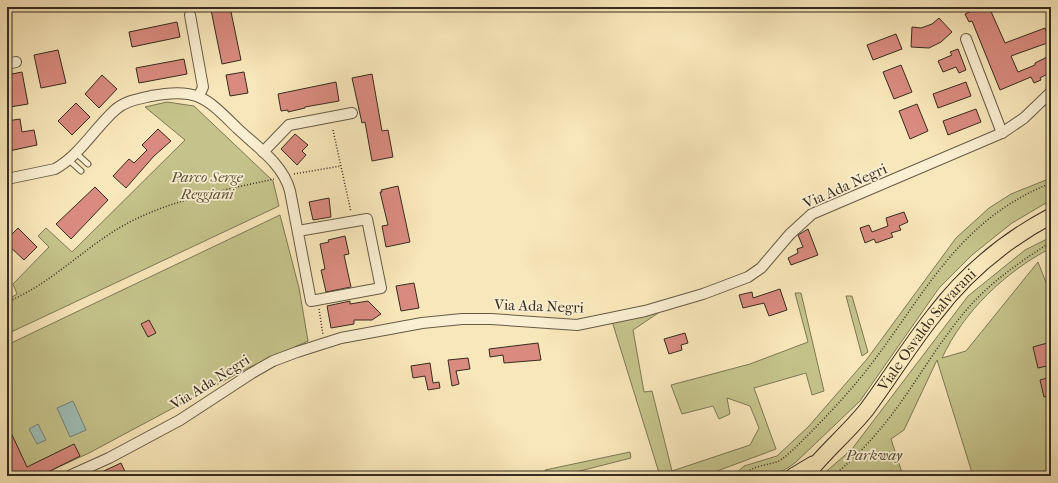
<svg xmlns="http://www.w3.org/2000/svg" width="1058" height="483" font-family="'IM FELL French Canon',serif">
  <rect width="100%" height="100%" fill="#f8e7ba"/>
  <filter id="stains"><feTurbulence type="fractalNoise" baseFrequency=".005" numOctaves="4"/><feColorMatrix values="0 0 0 0 .2 0 0 0 0 .09 0 0 0 0 .02 0 0 0 .5 -.17"/></filter>
  <radialGradient id="worn" r=".72"><stop offset=".6" stop-color="#630" stop-opacity="0"/><stop offset="1" stop-color="#630" stop-opacity=".3"/></radialGradient>
  <g fill="#c5c38b" stroke="#7e7855">
    <polygon points="167,102 194,106 273,181 279,206 7,334 7,300 17,294 13,284 49,247 38,236 46,228 72,252 185,140 145,107"/>
    <path d="M1051,178v22l-39,23 -40,32 -33,33 -79,113 -64,61c-23,18 -33,14 -61,12l9,-8 33,-10 32,-30 58,-67 89,-121 33,-30 22,-14z"/>
    <polygon points="280,215 299,288 308,341 248,368 89,453 39,476 7,476 7,345"/>
    <path d="M1051,237v11c-46,24 -87,63 -109,110l24,-7 72,-89 13,33v181h-78l-36,-116 -33,70 -13,9 12,37h-82l31,-27 116,-153 57,-46z"/>
    <polygon points="795,293 801,293 824,391 812,395 806,373 754,388 776,449 704,476 660,476 611,318 673,303 633,330 644,392 652,391 672,471 750,445 759,428 750,406 727,398 730,414 719,419 713,406 682,414 671,385 750,364 808,342"/>
    <polygon points="846,296 852,296 868,352 862,356"/>
    <polygon points="630,452 631,458 568,474 569,476 545,476 545,470"/>
  </g>
  <g fill="#9fbeb6" stroke="#75847a">
    <polygon points="73,401 86,430 70,437 57,408"/>
    <polygon points="38,424 46,440 37,444 29,429"/>
  </g>
  <g fill="#d98b7f" stroke="#372c1f">
    <polygon points="230,7 241,60 222,64 211,10"/>
    <polygon points="981,7 989,7 1005,43 1045,28 1050,42 1011,56 1018,72 1035,65 1035,63 1049,56 1051,72 1040,78 1041,80 1034,83 1031,77 1000,90 972,21 969,22 965,14"/>
    <polygon points="939,18 952,32 941,42 929,48 911,47 912,27 921,28 932,24"/>
    <polygon points="177,22 180,37 132,47 129,32"/>
    <polygon points="896,34 902,49 873,60 867,45"/>
    <polygon points="958,49 966,70 959,73 956,67 943,72 938,61 952,55 950,52"/>
    <polygon points="58,50 66,83 41,88 34,55"/>
    <polygon points="184,59 187,74 139,83 136,68"/>
    <polygon points="901,65 912,92 894,99 883,72"/>
    <polygon points="22,72 28,104 10,107 7,96 7,75"/>
    <polygon points="244,72 248,93 230,96 226,75"/>
    <polygon points="372,74 382,131 388,130 393,157 372,161 365,122 362,123 352,78"/>
    <polygon points="102,75 117,89 99,108 85,94"/>
    <polygon points="336,82 339,101 305,107 305,108 288,112 288,110 281,111 278,94"/>
    <polygon points="966,82 971,96 938,108 933,94"/>
    <polygon points="76,103 90,117 72,135 58,121"/>
    <polygon points="917,104 928,131 910,139 899,111"/>
    <polygon points="976,109 981,122 948,135 943,121"/>
    <polygon points="20,119 22,132 34,130 37,145 9,151 7,121"/>
    <polygon points="158,129 171,141 154,156 126,188 113,176 129,159 134,163 147,150 142,145"/>
    <polygon points="295,134 308,145 302,151 306,155 297,165 281,149"/>
    <polygon points="398,186 410,242 386,247 382,226 388,225 380,192 382,192 381,190"/>
    <polygon points="95,187 108,200 71,239 56,224"/>
    <polygon points="329,198 331,217 313,220 309,202"/>
    <polygon points="904,212 908,222 899,226 901,230 891,233 893,237 876,243 874,239 865,243 860,228 869,225 872,232 888,226 886,218"/>
    <polygon points="18,228 37,247 24,260 7,244 7,239"/>
    <polygon points="808,229 818,255 791,265 788,258 798,253 797,249 803,247 798,235"/>
    <polygon points="345,236 349,254 344,255 351,287 326,292 321,270 325,269 320,244 329,242 328,240"/>
    <polygon points="414,283 419,308 401,311 396,286"/>
    <polygon points="780,289 787,310 769,316 764,303 743,308 739,295 752,292 753,298"/>
    <polygon points="350,301 350,304 368,301 381,314 372,320 354,320 354,324 331,328 327,306"/>
    <polygon points="149,320 156,333 148,337 141,324"/>
    <polygon points="685,333 688,343 681,345 682,350 669,354 664,339"/>
    <polygon points="1051,342 1051,365 1038,368 1033,347"/>
    <polygon points="538,343 541,360 504,363 503,355 490,357 489,349"/>
    <polygon points="468,358 470,369 456,371 459,384 452,386 448,360"/>
    <polygon points="430,363 433,383 439,382 440,388 428,390 425,376 413,378 411,366"/>
    <polygon points="1051,377 1051,395 1044,397 1040,380"/>
    <polygon points="7,424 27,467 74,444 80,456 40,476 38,472 29,476 9,476 7,471"/>
    <polygon points="121,463 127,476 93,476"/>
  </g>
  <g fill="none" stroke-linecap="round" stroke-linejoin="round">
    <g stroke="#675b46" stroke-width="7">
      <g id="lane">
        <polyline points="76,153 88,164"/>
        <polyline points="69,160 81,171"/>
      </g>
    </g>
    <g stroke="#675b46" stroke-width="12">
      <g id="street">
        <polyline points="190,15 203,87 199,96"/>
        <polyline points="966,39 1002,133"/>
        <polyline points="7,64 16,62"/>
        <polyline points="263,152 289,125 352,113"/>
        <path d="M7,179l48,-10c25,-14 39,-40 60,-59 10,-9 23,-11 36,-14 47,-9 55,2 87,33 19,18 45,35 52,62l21,110 70,-13 -14,-69 -69,12"/>
        <polyline points="69,476 109,458 180,420 252,373 273,361 297,352 341,338 422,323 462,319 491,319 577,325 645,311 703,294 748,277 761,268 790,234 812,214 1002,133 1024,118 1051,92"/>
      </g>
    </g>
    <g stroke="#372c1f" stroke-width="17">
      <g id="primary">
        <polyline points="793,476 813,464"/>
        <path id="s1" d="M806,476c18,-24 42,-43 61,-67 23,-31 43,-64 67,-94 31,-41 72,-75 117,-99"/>
      </g>
    </g>
    <g stroke="#372c1f" stroke-width="1.5" stroke-dasharray="1 2" stroke-linecap="butt">
      <polyline points="333,130 351,212"/>
      <polyline points="294,174 341,166"/>
      <path d="M7,302c39,-16 69,-46 104,-69 47,-31 109,-42 163,-54"/>
      <polyline points="319,309 323,335"/>
      <path d="M743,476c8,-11 24,-10 36,-15 8,-5 16,-13 23,-20 23,-23 47,-48 67,-74 57,-74 89,-147 182,-184"/>
      <path d="M833,476c26,-21 49,-47 68,-74 22,-31 42,-65 67,-94 24,-27 53,-47 83,-66"/>
    </g>
    <use href="#lane" stroke="#faefd2" stroke-width="5"/>
    <use href="#street" stroke="#faefd2" stroke-width="10"/>
    <use href="#primary" stroke="#f8e7ba" stroke-width="15"/>
  </g>
  <g text-anchor="middle" dominant-baseline="central" stroke-width="3.5" stroke-linejoin="round" paint-order="stroke">
    <g font-size="15" font-style="italic" fill="#5a523a" stroke="#faefd2">
      <text x="207" y="177">Parco Serge<tspan x="207" dy="17">Reggiani</tspan></text>
      <text x="874" y="455">Parkway</text>
    </g>
    <g font-size="15" fill="#372c1f" stroke="#faefd2">
      <text transform="translate(845 186) rotate(-24)">Via Ada Negri</text>
      <text transform="translate(539 306) rotate(2)">Via Ada Negri</text>
      <text stroke="none"><textPath href="#s1" startOffset="190">Viale Osvaldo Salvarani</textPath></text>
      <text transform="translate(210 382) rotate(-32)">Via Ada Negri</text>
    </g>
  </g>
  <rect width="1058" height="483" fill="none" stroke="#f8e7ba" stroke-width="24"/>
  <rect x="8" y="8" width="1042" height="467" fill="none" stroke="#372c1f" stroke-width="2"/>
  <rect x="12" y="12" width="1034" height="459" fill="none" stroke="#372c1f"/>
  <rect width="100%" height="100%" filter="url(#stains)"/>
  <rect width="100%" height="100%" fill="url(#worn)"/>
</svg>
